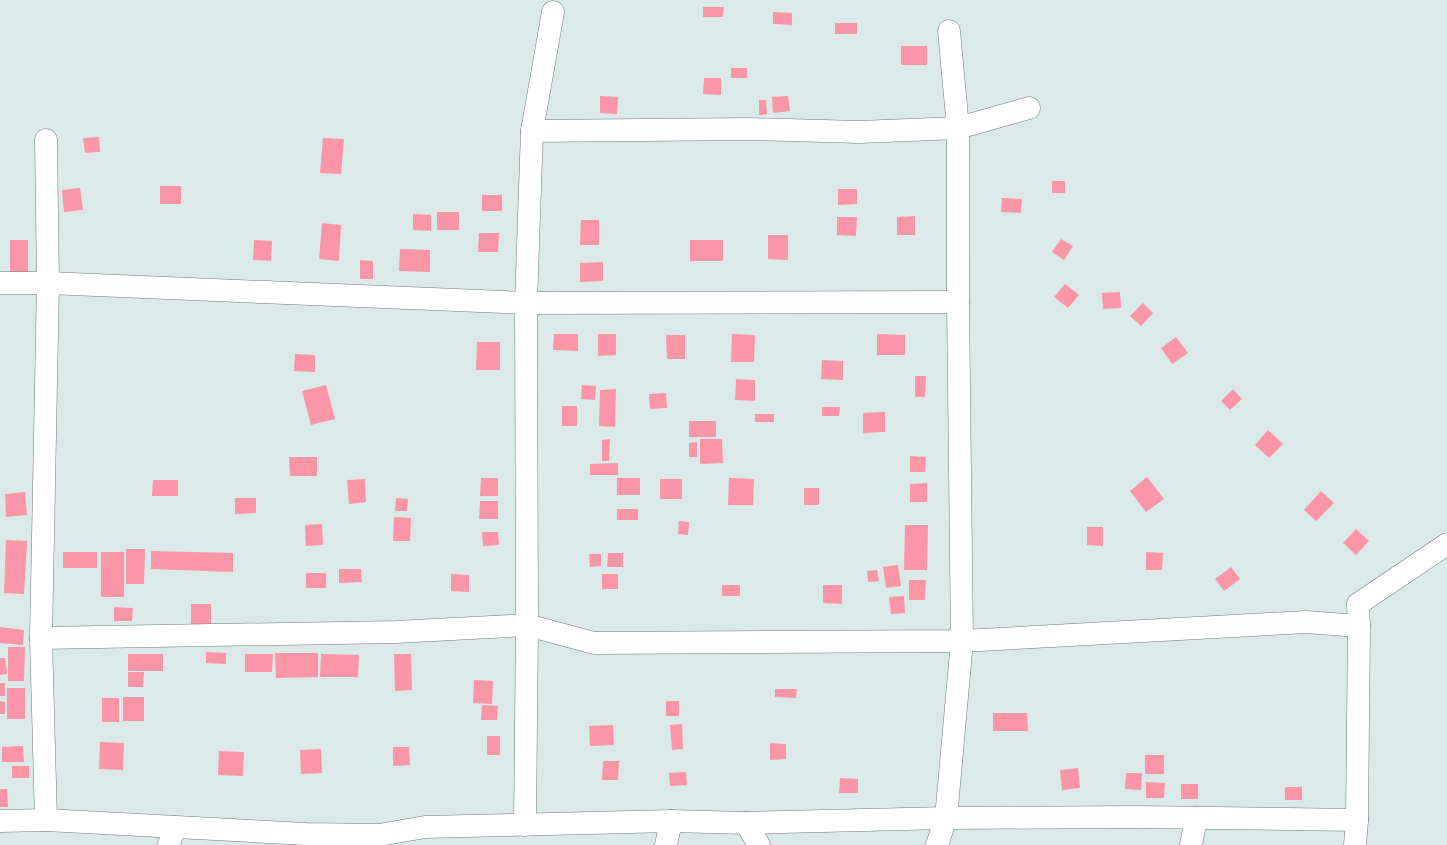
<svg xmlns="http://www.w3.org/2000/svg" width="1447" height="845" font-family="Merriweather,serif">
  <rect width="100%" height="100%" fill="#dce9e9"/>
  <g fill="#fa96a7">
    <polygon points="703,7 724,7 723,17 703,17"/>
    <polygon points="773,12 792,13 792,25 773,24"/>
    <rect x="835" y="23" width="22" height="11"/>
    <rect x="901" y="46" width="26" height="19"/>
    <rect x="731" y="68" width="16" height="10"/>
    <polygon points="704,78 721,78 721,95 703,94"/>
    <polygon points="600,96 618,97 617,114 600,113"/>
    <polygon points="788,96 790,111 773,113 772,97"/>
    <polygon points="759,100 766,100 767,114 759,115"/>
    <polygon points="99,137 100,152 85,153 83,138"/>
    <polygon points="323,138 344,139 341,174 320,173"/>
    <rect x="1052" y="181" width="13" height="12"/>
    <rect x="160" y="186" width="21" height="18"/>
    <polygon points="80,188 83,210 64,212 62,190"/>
    <polygon points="838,189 857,189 857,204 838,205"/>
    <rect x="482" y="195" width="20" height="16"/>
    <polygon points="1002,198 1022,199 1021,213 1001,212"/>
    <rect x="437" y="212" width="22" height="18"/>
    <polygon points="413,214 431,215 431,231 413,230"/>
    <polygon points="915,216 915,235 897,235 897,217"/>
    <polygon points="837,217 857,217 856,236 837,235"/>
    <polygon points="581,220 599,220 599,245 580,245"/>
    <polygon points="322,223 341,225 339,261 319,259"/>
    <polygon points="479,233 499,233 498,252 478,252"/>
    <polygon points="768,235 788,235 788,260 768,259"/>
    <polygon points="1061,239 1073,246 1064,260 1052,252"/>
    <rect x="10" y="240" width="18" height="36"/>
    <polygon points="254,240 272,241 271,261 253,260"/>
    <rect x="690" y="240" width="33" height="21"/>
    <polygon points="400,249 430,250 430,272 399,271"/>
    <polygon points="360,260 373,261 373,279 360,279"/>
    <polygon points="603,262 603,281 580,282 580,263"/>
    <polygon points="1065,284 1079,295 1068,308 1054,297"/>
    <polygon points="1120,292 1121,308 1103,309 1102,293"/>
    <polygon points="1143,303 1153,313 1141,326 1130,316"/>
    <polygon points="554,334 578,334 578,351 553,350"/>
    <polygon points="598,334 616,334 616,355 598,356"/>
    <polygon points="732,334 755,335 754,362 731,362"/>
    <polygon points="877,334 905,335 905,355 877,355"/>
    <polygon points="666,335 685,335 685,359 667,359"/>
    <polygon points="1176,337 1188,353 1172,364 1161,348"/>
    <polygon points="477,342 500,342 500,370 476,370"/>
    <polygon points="295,354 315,355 315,372 294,371"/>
    <polygon points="822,360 843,361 843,380 821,379"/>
    <polygon points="915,376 926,376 925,397 915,397"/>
    <polygon points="736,379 755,380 755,401 735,400"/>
    <polygon points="326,385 335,419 311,425 302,391"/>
    <polygon points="582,385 596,386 595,400 581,399"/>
    <polygon points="616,389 615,427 599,426 600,390"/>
    <polygon points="1233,389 1242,399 1230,410 1221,401"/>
    <polygon points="666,393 667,408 650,409 649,394"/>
    <rect x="562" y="406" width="15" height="20"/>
    <polygon points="822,407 840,407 839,416 822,416"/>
    <polygon points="885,412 885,432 863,433 863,413"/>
    <rect x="755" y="414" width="19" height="8"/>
    <rect x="689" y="421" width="27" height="16"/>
    <polygon points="1268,430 1283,444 1269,458 1255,445"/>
    <polygon points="610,439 609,461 602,461 602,440"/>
    <polygon points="700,439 722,439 723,463 700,464"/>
    <polygon points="697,442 697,457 689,457 689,443"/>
    <polygon points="910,456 926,457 925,472 910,472"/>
    <polygon points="289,457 317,457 317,476 290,476"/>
    <polygon points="618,463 618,475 590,475 590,464"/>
    <polygon points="1147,477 1164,499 1146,512 1130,491"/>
    <polygon points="481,478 498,478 498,496 480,496"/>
    <rect x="617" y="478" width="23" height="17"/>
    <polygon points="729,478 754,479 753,505 728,505"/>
    <polygon points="365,479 366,502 349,504 347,480"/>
    <rect x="660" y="479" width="22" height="20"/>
    <polygon points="153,480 178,480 178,496 152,496"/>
    <polygon points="927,483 927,502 910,502 910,484"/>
    <rect x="804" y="488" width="15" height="17"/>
    <polygon points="1321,491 1334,503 1316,521 1304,510"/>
    <polygon points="25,492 27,515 6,517 5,494"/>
    <polygon points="235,498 256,498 256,513 235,514"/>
    <polygon points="396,498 408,499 407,511 395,511"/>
    <polygon points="480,501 498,501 498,519 479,519"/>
    <rect x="617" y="509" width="21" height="11"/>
    <polygon points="394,517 411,518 410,541 393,541"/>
    <polygon points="679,521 689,522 688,535 678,534"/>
    <polygon points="322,524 323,545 306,546 305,525"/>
    <polygon points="905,525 928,525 927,570 904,570"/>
    <polygon points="1087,527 1103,527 1103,546 1087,545"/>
    <polygon points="1356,529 1369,541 1356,555 1343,543"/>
    <polygon points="482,532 498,532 499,545 483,546"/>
    <polygon points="6,540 27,541 24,594 4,593"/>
    <polygon points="126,549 145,549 144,584 126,584"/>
    <polygon points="151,551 233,553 233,572 151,569"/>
    <rect x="63" y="552" width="34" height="16"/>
    <rect x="101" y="552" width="23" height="45"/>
    <polygon points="1146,552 1163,553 1162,570 1146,570"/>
    <polygon points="608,553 623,553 623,567 607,567"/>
    <polygon points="589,554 601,554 601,566 590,567"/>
    <polygon points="898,565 901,586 886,588 883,567"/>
    <polygon points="1231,567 1240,579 1224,591 1215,579"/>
    <polygon points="339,569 361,569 362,582 339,583"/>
    <polygon points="877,570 879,581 868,582 867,571"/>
    <rect x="306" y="573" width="20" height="15"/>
    <polygon points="451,574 469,575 469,592 451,591"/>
    <rect x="602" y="574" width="16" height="15"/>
    <polygon points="909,580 926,580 925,600 909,600"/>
    <rect x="722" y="585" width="18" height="11"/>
    <polygon points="823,585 842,585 842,604 823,603"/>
    <polygon points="904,596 905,613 891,614 889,597"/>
    <rect x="191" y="604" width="20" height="20"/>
    <polygon points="114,607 133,608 132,621 114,621"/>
    <polygon points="0,627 24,630 23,645 0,643"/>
    <polygon points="8,647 25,647 24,681 8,681"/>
    <polygon points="206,652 226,653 226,664 206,663"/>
    <polygon points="275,653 318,653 318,677 276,678"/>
    <rect x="128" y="654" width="35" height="17"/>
    <polygon points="245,654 273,654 272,672 245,672"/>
    <polygon points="321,654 359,655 358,677 320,677"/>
    <polygon points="394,654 411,654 412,690 395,691"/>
    <polygon points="0,658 5,658 7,674 0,675"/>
    <polygon points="128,672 144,672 143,687 128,687"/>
    <polygon points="474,680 493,681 492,704 473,703"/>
    <rect x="0" y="683" width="5" height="13"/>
    <rect x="7" y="688" width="18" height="31"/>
    <polygon points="775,689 797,689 796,698 775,697"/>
    <rect x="123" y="697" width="21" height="24"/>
    <rect x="102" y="698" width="17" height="24"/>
    <polygon points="0,701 5,702 5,714 0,714"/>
    <rect x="666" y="701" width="13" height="15"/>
    <polygon points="482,705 498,706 497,720 481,720"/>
    <polygon points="993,713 1027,713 1028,731 993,731"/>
    <polygon points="682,724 683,749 672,750 670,725"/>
    <polygon points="613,725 614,745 590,746 589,726"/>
    <rect x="487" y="736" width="13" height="19"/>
    <polygon points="100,742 124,743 123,770 99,769"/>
    <polygon points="770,743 786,744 786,759 770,760"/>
    <polygon points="23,746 24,762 2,762 2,747"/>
    <polygon points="393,747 409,747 410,765 393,766"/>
    <polygon points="321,749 322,773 301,774 300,750"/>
    <polygon points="219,751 244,752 243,776 218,775"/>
    <rect x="1145" y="755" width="19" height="19"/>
    <polygon points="603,761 619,761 618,780 602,780"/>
    <rect x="12" y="766" width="17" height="12"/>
    <polygon points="1078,768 1080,788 1062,790 1060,770"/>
    <polygon points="686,772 687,785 670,786 669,773"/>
    <polygon points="1126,773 1142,773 1141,790 1125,789"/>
    <polygon points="840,778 858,779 858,793 839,793"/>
    <polygon points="1146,782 1165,783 1164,798 1146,798"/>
    <rect x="1181" y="784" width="17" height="15"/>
    <rect x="1285" y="787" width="17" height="13"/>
    <polygon points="0,789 7,789 8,807 0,807"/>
  </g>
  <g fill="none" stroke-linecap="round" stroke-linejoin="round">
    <g stroke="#6e7a7a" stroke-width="23">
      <g id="minor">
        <polyline points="532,131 749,129 859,132 958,128 1029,108"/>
        <polyline points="0,283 48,283 526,303 958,302"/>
        <polyline points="41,638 396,632 527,625 594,643 962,641 1306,622 1359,626"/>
        <polyline points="46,820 41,638 48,283 46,140"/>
        <polyline points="0,821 46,820 306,834 379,835 425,827 671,821 746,823 946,818 1137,817 1357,820"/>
        <polyline points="746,823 759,845"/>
        <polyline points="525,825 527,625 526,303 532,131 553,12"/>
        <polyline points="169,845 174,827"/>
        <polyline points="666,845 671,821"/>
        <polyline points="937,845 946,818 962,641 958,302 958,128 949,31"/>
        <polyline points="1191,845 1196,818"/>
        <polyline points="1355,845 1357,820 1359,626 1358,604 1447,544"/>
      </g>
    </g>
    <use href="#minor" stroke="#fff" stroke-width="22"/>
  </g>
</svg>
